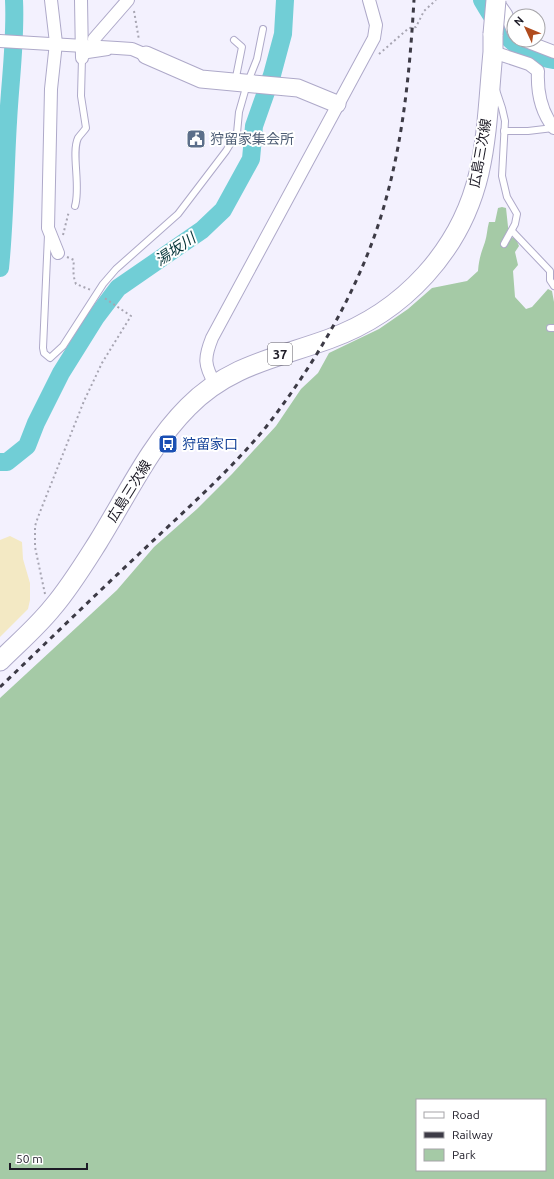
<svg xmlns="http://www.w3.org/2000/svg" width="554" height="1179" font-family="Ubuntu,'Noto Sans JP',sans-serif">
  <rect width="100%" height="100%" fill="#f3f1fe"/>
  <path fill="#a5caa6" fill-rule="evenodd" d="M502,207l4,1 3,28 7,3 3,7 -4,6 3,13 -5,6 2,26 11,12 6,-2 16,-18 4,2 2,11v877h-554v-481l117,-108 37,-43 43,-38 35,-35 44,-48 25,-37 17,-16 11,-20 50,-24 29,-20 24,-21 35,-7 11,-10c1,-12 3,-18 7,-29 2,-6 2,-13 4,-20h6l3,-14zM417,1100h128v70h-128z"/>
  <polygon fill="#f3e9c4" points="10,536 22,542 23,559 30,583 30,600 28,609 0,637 0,540"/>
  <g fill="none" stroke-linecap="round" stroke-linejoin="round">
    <g stroke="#71ced6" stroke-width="18">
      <path d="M482,0c18,31 34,55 72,60"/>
      <path d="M0,268c5,-49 5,-97 8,-146 2,-41 8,-81 6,-122"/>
      <polyline points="0,462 7,462 27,446 36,423 61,373 96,317 118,288 202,230 223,210 251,159 254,126 272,75 283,34 285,0"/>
    </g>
    <g stroke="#aea9c9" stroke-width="8">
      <g id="lane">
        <polyline points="234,40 242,47 235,82"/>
        <polyline points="496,90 502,108 505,121 502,176 507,197 517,214 515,224 504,244"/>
        <polyline points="504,131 528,131 553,128"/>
        <path d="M75,206c6,-20 -4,-53 3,-68 2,-3 6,-7 8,-10l-5,-32 1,-38 6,-3 20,-3"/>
        <polyline points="512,231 550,271 550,280 554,286"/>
        <polyline points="48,235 43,348 44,353 50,358 63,346 103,284 116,269 178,214 226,151 237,133 239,112 247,84 257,59 263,29"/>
        <polyline points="550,328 554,328"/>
      </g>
    </g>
    <g stroke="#aea9c9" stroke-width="14">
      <g id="street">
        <polyline points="51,0 56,43 51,89 48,228 58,253"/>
        <polyline points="81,0 82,58"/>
        <polyline points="496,0 506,14 514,33"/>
        <polyline points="94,39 128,0"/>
        <polyline points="523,40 554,52"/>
        <polyline points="0,41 117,48 132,49 146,55"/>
        <path d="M493,52l36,12 9,7c-1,20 3,41 16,57"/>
        <path d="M215,384c-11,-19 -11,-26 -3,-46l162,-300 2,-13 -7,-25"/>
      </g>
    </g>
    <g stroke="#aea9c9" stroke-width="19">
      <polyline id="secondary" points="146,55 201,79 298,88 337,104"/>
    </g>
    <g stroke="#aea9c9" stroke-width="21">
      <path id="primary" d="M0,661c18,-18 37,-34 53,-54 17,-20 31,-43 45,-65 28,-45 52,-97 90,-135 41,-42 89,-49 141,-68 75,-27 132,-89 150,-166 9,-39 10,-81 14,-121v-18"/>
    </g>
    <g stroke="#a7a5b2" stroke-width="2" stroke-dasharray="2 3" stroke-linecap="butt">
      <polyline points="134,11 139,40"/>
      <polyline points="379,54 409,28 416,27 424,11 436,0"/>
      <polyline points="63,235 69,211"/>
      <path d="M67,257l7,3c-1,9 -1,17 2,24l15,6"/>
      <polyline points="45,594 35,547 35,526 38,517 84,401 102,363 131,316 103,297"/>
    </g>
    <use href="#lane" stroke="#fff" stroke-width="6"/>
    <use href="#street" stroke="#fff" stroke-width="12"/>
    <use href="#secondary" stroke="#fff" stroke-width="17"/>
    <use href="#primary" stroke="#fff" stroke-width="19"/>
    <path stroke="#3d3b46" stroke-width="3" stroke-dasharray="5 5" stroke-linecap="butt" d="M0,687c46,-44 92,-89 139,-133 43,-41 89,-81 127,-127 52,-67 98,-146 120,-228 18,-65 24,-132 28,-199"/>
    <g stroke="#aea9c9" stroke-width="21" stroke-linecap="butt">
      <polyline id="primary-bridge" points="493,34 496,0"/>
    </g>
    <use href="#primary-bridge" stroke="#fff" stroke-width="19"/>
  </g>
  <defs>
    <g id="civic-square" transform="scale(1)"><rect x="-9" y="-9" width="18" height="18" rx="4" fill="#5c6f8a" stroke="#fff"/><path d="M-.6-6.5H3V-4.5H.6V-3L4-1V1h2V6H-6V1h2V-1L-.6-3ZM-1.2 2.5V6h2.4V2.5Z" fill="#fff"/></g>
    <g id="bus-square" transform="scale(1)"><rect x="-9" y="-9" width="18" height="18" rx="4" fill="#1a4fb4" stroke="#fff"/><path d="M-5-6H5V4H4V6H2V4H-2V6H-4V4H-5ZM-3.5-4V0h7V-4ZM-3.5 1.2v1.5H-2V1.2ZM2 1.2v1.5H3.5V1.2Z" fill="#fff"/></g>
  </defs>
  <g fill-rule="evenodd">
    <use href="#civic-square" x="196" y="139"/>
    <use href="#bus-square" x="168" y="444"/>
  </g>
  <g text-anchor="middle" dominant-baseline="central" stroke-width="4" stroke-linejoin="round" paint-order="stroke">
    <rect fill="#fff" stroke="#615f67" stroke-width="1" x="268" y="343" width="24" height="22" rx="3"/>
    <g font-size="13" font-weight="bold" fill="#1d1b26">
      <text x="280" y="354">37</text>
    </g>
    <g font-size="14" fill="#4e5e75" stroke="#fff" text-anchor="start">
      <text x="210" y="139">狩留家集会所</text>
    </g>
    <g font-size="14" fill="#1d1b26" stroke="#fff">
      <text transform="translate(480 153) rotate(-80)">広島三次線</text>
      <text transform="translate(129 491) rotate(-58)">広島三次線</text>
    </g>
    <g font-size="14" fill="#164399" stroke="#fff" text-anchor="start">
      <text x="182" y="444">狩留家口</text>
    </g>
    <g font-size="15" font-style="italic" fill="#07363a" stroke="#fff">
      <text transform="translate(175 249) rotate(-34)">湯坂川</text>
    </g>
  </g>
  <rect x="416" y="1099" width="130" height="72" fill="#ffffff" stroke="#a5a4a8"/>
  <rect x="424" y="1112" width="20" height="6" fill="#ffffff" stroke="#a5a4a8"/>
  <text x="452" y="1119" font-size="12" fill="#1d1b26">Road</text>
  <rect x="424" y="1132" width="20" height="6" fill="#3d3b46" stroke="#a5a4a8"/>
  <text x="452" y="1139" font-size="12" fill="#1d1b26">Railway</text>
  <rect x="424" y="1149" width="20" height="12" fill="#a5caa6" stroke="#a5a4a8"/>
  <text x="452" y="1159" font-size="12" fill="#1d1b26">Park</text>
  <g transform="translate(526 28) rotate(314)"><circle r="19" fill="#ffffff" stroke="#a5a4a8"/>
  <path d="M0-3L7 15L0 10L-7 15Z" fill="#b04b1d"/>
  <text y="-6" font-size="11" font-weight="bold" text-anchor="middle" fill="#1d1b26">N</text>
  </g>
  <path d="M10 1163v6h77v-6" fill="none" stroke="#1d1b26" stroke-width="2"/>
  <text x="16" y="1163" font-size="12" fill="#1d1b26" stroke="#ffffff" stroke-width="3" paint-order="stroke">50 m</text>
</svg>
